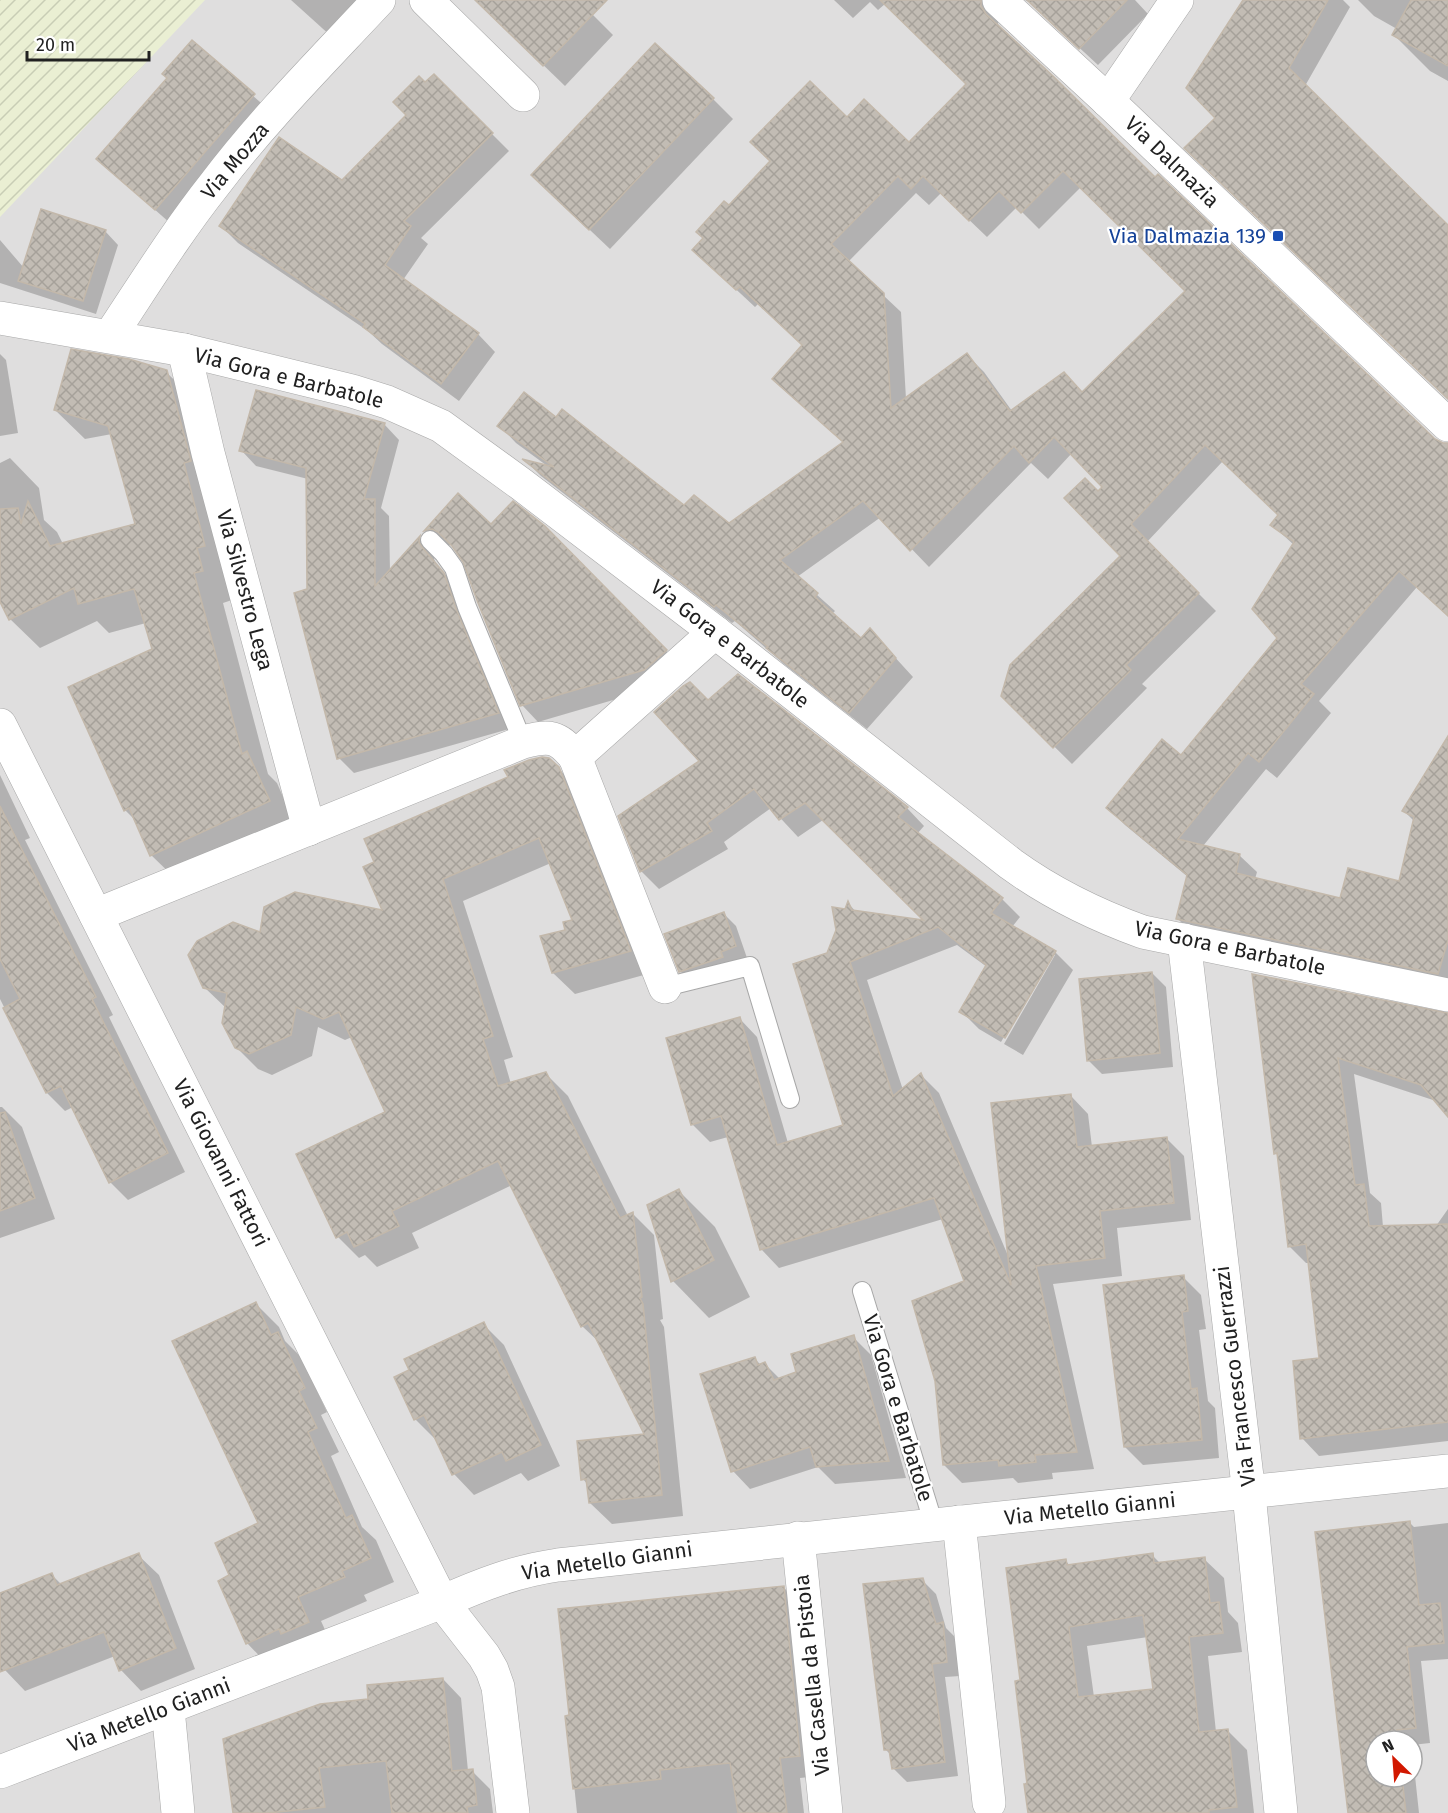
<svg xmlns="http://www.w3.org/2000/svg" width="1448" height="1813" font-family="'Fira Sans',sans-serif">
  <defs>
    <pattern id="farmland-furrows" width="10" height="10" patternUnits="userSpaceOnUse" patternTransform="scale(1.5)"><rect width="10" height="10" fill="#eaefd3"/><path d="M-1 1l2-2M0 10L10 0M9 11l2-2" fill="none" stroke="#c8cdb5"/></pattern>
    <pattern id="building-cross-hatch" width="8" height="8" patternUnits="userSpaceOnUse" patternTransform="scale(1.5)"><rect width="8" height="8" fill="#c2bcb4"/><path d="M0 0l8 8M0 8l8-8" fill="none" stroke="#a6a19a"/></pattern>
  </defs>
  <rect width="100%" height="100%" fill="#f1efe8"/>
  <path fill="#dfdede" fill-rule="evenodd" d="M0,0h1448v1813h-1448zM1376,1741h36v36h-36z"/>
  <polygon fill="url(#farmland-furrows)" points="0,0 205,0 0,217"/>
  <g fill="#0003" fill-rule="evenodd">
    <polygon points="291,0 366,0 332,37"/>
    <polygon points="476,0 578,0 613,35 565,86"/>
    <path d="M834,0h176l-12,13v11l4,6 153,149 293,274v163l-31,-29 -98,114 12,12 -54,65 -11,-9 -63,77 36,9 18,17 -2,7 87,20 58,-17 14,-61 -10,-10 44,-72v250l-253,-53 -17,-17 10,-42 -63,-52 -17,-17 74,-51 97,-119 15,-93 -22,-20 8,-10 -57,-54 -76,81 69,69 -74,73 5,4 -75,76 -69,-68 119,-140 -24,-63 6,-6 -32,-34 -24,26 -17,-16 -102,104 -48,-50 -84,60 38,34 -3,3 29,26 9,-10 43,47 -46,52 -82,-64 -50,-44 -3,2 -191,-147 -14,-14 23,6 -34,-25 -17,-18 57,-6 129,88 44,18 115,-82 -41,-98 -45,-41 -3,3 -43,-40 17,-59 118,-89 62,25 59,-59 -83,-81 -7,6 -8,-8 -17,16zM1081,187l106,104 -104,102 -71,18 -28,-39 -17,-17 -61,44 -5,-87 -53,-50 68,-69 13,12 12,-12 46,44 30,-30 22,22z"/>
    <polygon points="1025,0 1135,0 1148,14 1098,65 1031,3"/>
    <polygon points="1244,0 1343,0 1350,7 1305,86 1448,227 1448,398 1217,118"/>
    <polygon points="1358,0 1448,0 1448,81 1430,71 1394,35 1397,29 1374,16"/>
    <polygon points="192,42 268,109 170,223 112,172"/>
    <polygon points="434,76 509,151 421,238 428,244 403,280 478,334 495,352 459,401 382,344 368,331 238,243 221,226 343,182 408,115 425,84"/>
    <polygon points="713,99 733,119 610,249 553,195"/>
    <polygon points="105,231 118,245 96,314 0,283 0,240 24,268"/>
    <polygon points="0,354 6,360 18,433 0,436"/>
    <polygon points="166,372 196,401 232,600 223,603 268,774 277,783 298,831 181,884 151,855 136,821 125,810 153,650 146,623 109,633 97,621 40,648 10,619 0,598 0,463 10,458 39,488 44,520 57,532 63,544 137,525 112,434 85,439 55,410"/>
    <polygon points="384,424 399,440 381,508 389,516 390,572 420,538 435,553 434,559 437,565 459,590 513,728 354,773 339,758 309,591 308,479 256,466 241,450"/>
    <polygon points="458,495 491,526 544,527 682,667 661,686 538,722 522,705 465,561 455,547 450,545 442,547 426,531"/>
    <polygon points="708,702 907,808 924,826 917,834 1002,899 1020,917 1012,927 1055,952 1073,970 1023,1055 1004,1044 1055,955 1052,955 1001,1042 979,1029 961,1011 987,967 957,945 867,980 903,1090 921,1075 939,1093 1009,1258 1071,1096 1088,1114 1092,1147 1166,1138 1184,1156 1191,1220 1117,1228 1122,1276 1053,1284 1094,1469 1052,1473 1053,1479 1018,1483 1013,1478 962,1483 944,1465 966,1282 943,1219 779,1268 762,1250 728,1137 710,1142 692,1124 740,1019 757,1037 788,1143 845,1126 828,954 849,904 856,912 927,922 823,820 798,837 771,808 724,842 728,849 659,889 641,871 702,761"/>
    <polygon points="549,759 580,790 651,973 575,994 553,973 567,931 574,921 551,863 463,901 513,1057 504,1060 511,1084 546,1074 568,1096 628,1216 633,1214 654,1235 663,1319 660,1320 664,1327 683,1516 612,1524 590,1503 588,1485 583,1479 646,1435 601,1344 582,1326 512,1185 412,1233 419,1248 377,1267 365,1255 359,1258 338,1237 387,1112 352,1037 345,1040 318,1027 312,1056 272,1075 258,1069 236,1047 226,1008 204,987 262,934 384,912"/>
    <polygon points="0,775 30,838 25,840 113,1015 109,1017 185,1172 128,1200 110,1182 73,1107 65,1111 47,1093 0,999"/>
    <polygon points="724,914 736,926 747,958 692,983 680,971"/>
    <polygon points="1152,973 1166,987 1173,1067 1102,1074 1088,1060"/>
    <polygon points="1254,976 1448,1015 1448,1115 1436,1101 1354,1074 1370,1193 1381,1203 1383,1227 1436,1226 1448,1209 1448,1441 1319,1456 1302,1438 1321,1359 1309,1263 1306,1263 1289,1246 1279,1156 1275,1153"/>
    <polygon points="0,1107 2,1107 22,1127 55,1219 0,1238"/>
    <polygon points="679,1191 715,1227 750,1297 709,1318 673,1281 649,1206"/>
    <polygon points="1183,1277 1201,1295 1206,1329 1199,1330 1208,1401 1215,1408 1219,1458 1143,1465 1125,1447"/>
    <polygon points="255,1303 279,1327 285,1341 301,1357 327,1412 321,1415 339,1452 331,1456 362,1527 376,1540 394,1582 364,1595 367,1601 321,1621 332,1645 270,1667 247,1643 231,1576 260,1524"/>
    <polygon points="483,1324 504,1345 560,1466 528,1481 521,1473 474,1495 454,1474 436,1440 415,1419"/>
    <polygon points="853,1337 871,1355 906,1478 835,1484 818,1467 750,1489 733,1471 755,1359 761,1365 765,1364 780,1379 798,1373"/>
    <polygon points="1410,1523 1414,1527 1448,1523 1448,1659 1421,1661 1430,1743 1412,1745 1412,1741 1376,1741 1376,1777 1412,1777 1412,1748 1419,1813 1349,1813"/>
    <polygon points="138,1555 159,1575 195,1669 141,1691 121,1670 115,1656 25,1691 5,1670 0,1658 0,1595 52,1575 62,1585"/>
    <path d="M1152,1555l9,9 43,-5 20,19 4,34 10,11 4,29 -34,4 8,76 11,-2 20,20 7,63h-225l-4,-30 4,-1 -8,-101 45,-120 4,5zM1148,1637l7,53 -61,7 -7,-51z"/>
    <polygon points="922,1580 936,1594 946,1628 956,1638 960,1676 945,1677 958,1776 907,1782 893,1768 891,1755 885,1749"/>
    <polygon points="783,1587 804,1607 819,1776 800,1778 804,1813 577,1813 567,1717"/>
    <polygon points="443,1679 461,1698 468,1771 472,1771 490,1789 493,1813 235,1813 370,1701"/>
  </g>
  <g fill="url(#building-cross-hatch)" stroke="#c3b8aa" stroke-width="1.5" fill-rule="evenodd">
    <polygon points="475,0 607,0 543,66"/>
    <path d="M880,0h101v6l5,8 67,62 102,101 3,-3 277,265 8,4h5v173l-49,-45 -98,113 13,10 -55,68 -11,-9 -70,86 62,15 -4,19 104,25 8,-30 51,13 15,-64 -12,-6 46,-75v204l-10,34 -262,-55 11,-44 -81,-67 56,-69 19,16 96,-117 -25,-29 42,-67 -24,-17 8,-10 -73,-70 -74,79 68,69 -73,72 5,5 -78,78 -52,-52 9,-31 110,-109 -56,-58 21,-20 13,13 4,-4 -48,-50 -25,26 -15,-17 -104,105 -47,-50 -83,59 38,33 -3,4 46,41 9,-10 26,30 -47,55 -83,-65 2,-1 -52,-42 -2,2 -192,-148 32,8 -57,-41 27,-34 32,25 6,-8 122,96 10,-10 35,28 114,-81 -71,-63 30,-34 -62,-58 -4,3 -44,-40 11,-12 -7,-6 28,-31 5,4 41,-44 -20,-19 60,-61 37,36 17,-18 45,43 57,-58zM1063,171l122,120 -103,101 -18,-20 -54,39 -43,-58 -76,55 -7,-115 -53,-49 67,-68 13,13 12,-13 46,45 30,-30 22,22z"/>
    <polygon points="1027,0 1127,0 1079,49"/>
    <polygon points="1243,0 1328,0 1289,68 1448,225 1448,399 1184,148 1215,118 1186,88"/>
    <polygon points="1411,0 1448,0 1448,66 1392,35"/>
    <polygon points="192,40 255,94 155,210 96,159 167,78 162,74"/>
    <polygon points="655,43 714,98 589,230 531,175"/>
    <polygon points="434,74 493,133 404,221 411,226 385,265 479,333 441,384 363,327 365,324 219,226 279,137 342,180 406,115 393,102 419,76 425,82"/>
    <polygon points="41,209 106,230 83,301 18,281"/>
    <polygon points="71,349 129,359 167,370 191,461 184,463 205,546 197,548 203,571 194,573 242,754 247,751 270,801 150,856 129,808 124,811 68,687 152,649 134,589 78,604 74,588 9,620 0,602 0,509 18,508 21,524 28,501 50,546 135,524 108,426 54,410"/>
    <polygon points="256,390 385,423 364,499 375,499 375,586 420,536 419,542 422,547 444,573 457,611 499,713 337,759 294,593 307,589 306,468 239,451"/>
    <polygon points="458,493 491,524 513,501 545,526 667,650 644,670 520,706 478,603 463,562 452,546 438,532 432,529 424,531"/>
    <polygon points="738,674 908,807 898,817 1003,898 991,913 1056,951 1005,1038 959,1012 986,965 938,927 850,962 893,1096 921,1073 1011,1285 991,1103 1071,1094 1077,1147 1167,1137 1174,1203 1100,1211 1105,1258 1036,1266 1077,1452 1035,1455 1036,1462 999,1466 998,1460 943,1465 935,1381 912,1301 964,1281 934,1198 760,1250 721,1116 691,1125 666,1038 740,1017 777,1145 843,1125 793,964 827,953 836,930 832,907 845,909 848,901 852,910 923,920 805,803 779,820 754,789 707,823 712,831 640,872 618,816 699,761 654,712 683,686 690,682 708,700"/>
    <polygon points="542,757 549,758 559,767 631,951 552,973 540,936 565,930 563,922 572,920 539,838 443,879 493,1036 483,1039 498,1086 546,1072 620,1218 633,1212 642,1297 640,1298 643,1304 662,1495 589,1503 586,1479 581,1480 577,1441 644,1434 588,1323 581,1327 498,1161 392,1211 399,1226 354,1247 347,1232 336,1238 296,1154 385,1112 339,1012 323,1019 296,1007 291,1035 249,1054 235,1048 222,1023 227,993 203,988 188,955 197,941 233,922 260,932 264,907 295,892 382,910 363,867 374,862 364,839 508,777 504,770 529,760"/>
    <polygon points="0,806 96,997 92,999 168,1153 109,1183 61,1086 46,1093 3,1008 20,999 0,959"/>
    <polygon points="724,912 736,946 721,952 723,957 679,972 664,934"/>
    <polygon points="1152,972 1160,1053 1087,1061 1079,979"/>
    <polygon points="1252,974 1448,1013 1448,1117 1421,1085 1338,1058 1355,1185 1364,1184 1369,1226 1448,1224 1448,1422 1300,1439 1293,1361 1319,1358 1306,1244 1288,1247 1277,1153 1274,1154"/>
    <polygon points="5,1112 35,1198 0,1211 0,1113"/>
    <polygon points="679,1189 714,1260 671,1282 647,1205"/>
    <polygon points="1184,1275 1188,1311 1182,1312 1191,1389 1197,1388 1202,1440 1124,1447 1103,1285"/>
    <polygon points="256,1302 271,1335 278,1332 305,1388 299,1391 317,1428 308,1432 346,1518 352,1515 371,1558 342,1571 345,1577 298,1597 309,1622 281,1634 279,1629 246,1644 218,1581 229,1575 215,1543 258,1523 172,1341"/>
    <polygon points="484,1322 541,1445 506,1461 502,1452 452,1475 424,1415 414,1420 394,1377 409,1370 404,1359"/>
    <polygon points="854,1335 889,1461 816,1467 810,1447 731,1472 700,1374 755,1357 758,1365 765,1362 774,1380 796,1372 791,1354"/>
    <polygon points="1410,1521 1419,1605 1440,1603 1444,1643 1407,1647 1416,1728 1397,1730 1399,1741 1376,1741 1376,1777 1402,1777 1406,1813 1348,1813 1315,1532"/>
    <polygon points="139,1553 176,1648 119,1671 104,1632 0,1672 0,1593 52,1573 57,1585"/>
    <path d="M1153,1553l1,10 51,-6 5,46 9,-1 4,31 -34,4 10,95 29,-3 9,78 -28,3v3h-181l-4,-29h3l-12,-103 5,-1 -14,-112 60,-9 1,6zM1143,1615l10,74 -75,8 -9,-70z"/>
    <polygon points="923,1578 936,1624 943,1622 947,1662 932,1664 945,1762 892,1769 889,1750 884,1750 863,1584"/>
    <polygon points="784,1586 800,1756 780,1758 787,1813 738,1813 730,1763 660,1770 661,1779 573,1789 565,1716 569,1715 558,1609"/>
    <polygon points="443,1678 452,1771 473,1769 477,1805 467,1807 468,1813 392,1813 386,1761 319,1768 325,1807 268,1813 233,1813 223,1739 320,1704 368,1699 367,1685"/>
  </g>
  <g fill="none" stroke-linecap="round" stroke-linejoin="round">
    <g stroke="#a8a8a8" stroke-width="20">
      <g id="service">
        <polyline points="430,540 444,554 454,568 467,607 523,742"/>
        <polyline points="665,987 750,966 790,1099"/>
        <polyline points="862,1291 934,1525"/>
      </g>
    </g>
    <g stroke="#a8a8a8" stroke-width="34">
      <g id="minor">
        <polyline points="426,0 523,95"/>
        <polyline points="1108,101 1177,0"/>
        <path d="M0,318l184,32 168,41 35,11 54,24 80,58 194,148 296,232c40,29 85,51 132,68l305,63"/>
        <path d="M110,336c34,-51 66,-103 104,-151 50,-66 109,-125 165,-185"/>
        <polyline points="184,350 208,453 309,829"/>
        <polyline points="0,725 442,1602 484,1656 492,1670 498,1687 513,1813"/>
        <polyline points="575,757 665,987"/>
        <path d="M96,915l427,-173c27,-7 35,-6 52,15l140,-125"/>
        <polyline points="1184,940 1249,1494 1281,1813"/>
        <polyline points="959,1522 989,1803"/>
        <polyline points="798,1538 826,1813"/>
        <polyline points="168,1709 178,1813"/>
        <path d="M0,1772l442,-170c38,-17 74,-31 116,-37 296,-34 594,-61 890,-94"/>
      </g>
    </g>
    <g stroke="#a8a8a8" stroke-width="34">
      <polyline id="tertiary" points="999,0 1108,101 1448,425"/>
    </g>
    <use href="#service" stroke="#fff" stroke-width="18"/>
    <use href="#minor" stroke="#fff" stroke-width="33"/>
    <use href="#tertiary" stroke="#fff" stroke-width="33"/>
  </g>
  <rect fill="#1a4fb4" stroke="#fff" stroke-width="2" x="1272" y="230" width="12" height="12" rx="3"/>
  <g text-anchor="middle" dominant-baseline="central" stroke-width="4.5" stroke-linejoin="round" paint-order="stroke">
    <g font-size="21" fill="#212121" stroke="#fff">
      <text transform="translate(235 161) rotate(-50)">Via Mozza</text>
      <text transform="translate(1172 162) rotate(44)">Via Dalmazia</text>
      <text transform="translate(289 378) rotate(14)">Via Gora e Barbatole</text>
      <text transform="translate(245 590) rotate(75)">Via Silvestro Lega</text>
      <text transform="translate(730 644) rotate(38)">Via Gora e Barbatole</text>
      <text transform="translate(1230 948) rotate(12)">Via Gora e Barbatole</text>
      <text transform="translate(221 1163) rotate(63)">Via Giovanni Fattori</text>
      <text transform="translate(1235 1376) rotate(-97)">Via Francesco Guerrazzi</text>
      <text transform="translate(898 1408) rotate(73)">Via Gora e Barbatole</text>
      <text transform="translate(1090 1509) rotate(-6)">Via Metello Gianni</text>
      <text transform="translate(607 1561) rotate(-8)">Via Metello Gianni</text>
      <text transform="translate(812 1675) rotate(-96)">Via Casella da Pistoia</text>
      <text transform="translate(149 1715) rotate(-21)">Via Metello Gianni</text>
    </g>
    <g font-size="21" fill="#164399" stroke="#fff" text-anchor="end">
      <text x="1266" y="236">Via Dalmazia 139</text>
    </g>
  </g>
  <g transform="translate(1394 1759) rotate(335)"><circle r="28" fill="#ffffff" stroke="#a6a6a6" stroke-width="1.5"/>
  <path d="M0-4.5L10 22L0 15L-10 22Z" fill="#d21800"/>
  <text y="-9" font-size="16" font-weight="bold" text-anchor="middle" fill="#212121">N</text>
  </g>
  <path d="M27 51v9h122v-9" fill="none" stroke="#212121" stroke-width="3"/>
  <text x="36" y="51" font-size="18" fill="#212121" stroke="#ffffff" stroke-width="4.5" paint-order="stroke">20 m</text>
</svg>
